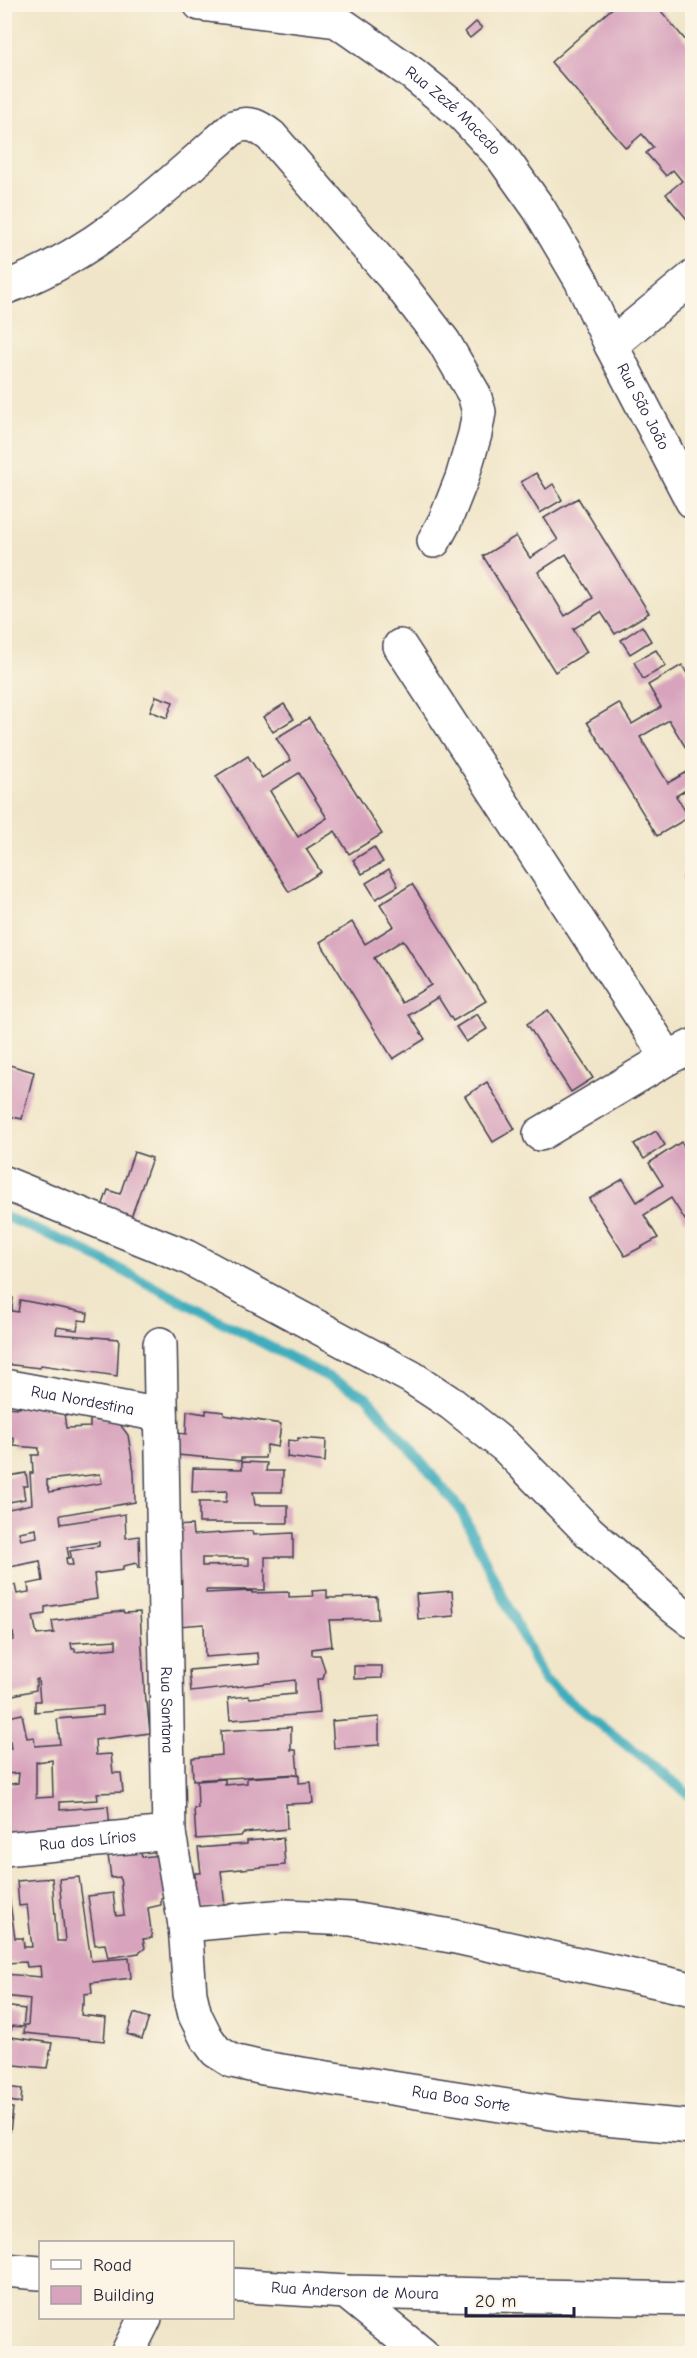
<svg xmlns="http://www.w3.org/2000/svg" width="697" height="2358" font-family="'Comic Neue',sans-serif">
  <rect width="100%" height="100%" fill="#fcf5e5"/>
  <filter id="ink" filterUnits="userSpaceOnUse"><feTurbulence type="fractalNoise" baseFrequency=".0167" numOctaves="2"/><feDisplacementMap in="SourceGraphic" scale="12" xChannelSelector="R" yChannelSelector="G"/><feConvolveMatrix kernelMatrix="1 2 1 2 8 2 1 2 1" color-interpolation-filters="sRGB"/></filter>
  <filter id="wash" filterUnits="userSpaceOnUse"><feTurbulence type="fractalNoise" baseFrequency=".008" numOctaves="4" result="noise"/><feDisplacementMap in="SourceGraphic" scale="24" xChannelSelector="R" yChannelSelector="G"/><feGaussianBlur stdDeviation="1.35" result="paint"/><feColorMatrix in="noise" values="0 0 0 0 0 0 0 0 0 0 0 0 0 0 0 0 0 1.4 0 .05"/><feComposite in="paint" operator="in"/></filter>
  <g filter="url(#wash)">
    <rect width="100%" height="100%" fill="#f0e5c8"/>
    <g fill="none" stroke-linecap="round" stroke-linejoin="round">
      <polyline stroke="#3fadbd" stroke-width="10" points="4,1216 75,1246 367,1397 460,1509 544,1680 692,1797"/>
    </g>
    <g id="blocks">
      <g fill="#d8a4bd" fill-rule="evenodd">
        <polygon points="617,4 647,4 651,9 656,5 692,48 692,92 689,95 692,99 691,224 666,194 682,181 673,170 666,176 646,153 653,147 642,134 626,148 551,62"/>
        <polygon points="476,22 482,28 470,38 465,32"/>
        <polygon points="536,473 546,489 553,484 562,500 540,513 521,482"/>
        <path d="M578,498l71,115 -34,21 -14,-22 -28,17 14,23 -32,20 -72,-116 33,-20 14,22 28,-18 -14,-22zM566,554l27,44 -28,18 -27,-44z"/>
        <polygon points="642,626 651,641 630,654 621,640"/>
        <polygon points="656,650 666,666 643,679 634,662"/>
        <polygon points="682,665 692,682 692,758 669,720 640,737 668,783 692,769 692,786 676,796 689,817 657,836 587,722 619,703 632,724 661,707 648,685"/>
        <polygon points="156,696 173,702 167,718 150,711"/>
        <polygon points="284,704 294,719 273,732 263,717"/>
        <path d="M309,718l73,116 -33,20 -14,-23 -29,18 15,23 -32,20 -73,-116 32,-20 14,22 29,-18 -15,-22zM299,773l28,45 -29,19 -28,-46z"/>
        <polygon points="374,847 383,862 362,874 353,860"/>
        <polygon points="389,869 398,886 376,899 366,883"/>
        <polygon points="692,873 692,893 683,878"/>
        <path d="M412,884l74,117 -33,20 -15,-24 -29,18 16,24 -32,20 -73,-117 32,-20 13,22 29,-18 -14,-22zM403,940l28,45 -29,18 -28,-45z"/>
        <polygon points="548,1010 593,1078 571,1092 527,1024"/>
        <polygon points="477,1014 487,1029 466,1042 456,1027"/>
        <polygon points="6,1064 34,1072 22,1119 4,1115 4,1084 7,1085 9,1075 4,1074"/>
        <polygon points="487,1082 515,1129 493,1142 465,1096"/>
        <polygon points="656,1131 665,1145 644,1159 634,1144"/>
        <polygon points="681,1142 692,1160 692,1215 685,1220 671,1198 644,1215 658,1238 625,1256 589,1199 623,1179 637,1202 663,1185 649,1163"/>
        <polygon points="134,1152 152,1158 129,1223 100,1212 108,1190 120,1194"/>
        <polygon points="4,1280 8,1281 6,1298 13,1298 12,1311 18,1312 20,1300 88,1313 87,1321 79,1320 77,1330 57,1327 56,1334 119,1339 117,1376 41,1365 40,1368 4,1364"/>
        <path d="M20,1401l44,12 2,15 24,-1v-12l29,8 9,12 6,37 1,30 -75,13 1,9 64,-10 1,24 13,-2 1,32h-2l-1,-5 -14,3v4l-29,4 3,25 -52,8v7l-12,2 4,19 17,-2 -2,-12 71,-10 1,2 16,-1 5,90 2,1 3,30 -55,7 1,15 15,-1 2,19h8l2,19 -26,1 1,7 -38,2v8l48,-4 2,22 -106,9v-52l14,-2 1,-10 -15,1v-24l7,-1 -1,-8 -6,1v-24l18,-4 5,24 7,-1 1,9 25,-2 -3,-25 46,-4v-9l-68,6v-11h5l-2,-22 -2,1v10l-32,7v-55l10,-2 -1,-7 -9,2v-48l11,-2 2,9 12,-2 -1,-8 15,-3 -3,-20 -36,7v-58l28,-6 -2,-31h3l-1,-18h7v-7l-25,-2v-8l-10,-1v-30l16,1zM100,1474l2,9 -52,9 -3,-7v-5zM36,1529l1,8 -16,3 -2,-8zM99,1542v4l-29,5 3,14h-6l-1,-7h3l-2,-11zM116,1640v8l-41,4v-3h-3l-1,-6zM52,1760l1,37 -17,1v-36z"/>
        <polygon points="206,1410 224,1412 224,1415 281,1424 278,1447 267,1445 265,1458 241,1458 241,1461 167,1454 167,1432 186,1434 187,1411 206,1414"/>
        <polygon points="298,1438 326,1440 325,1462 287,1457 288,1440 298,1441"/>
        <polygon points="242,1462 267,1463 266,1471 283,1471 282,1492 253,1492 255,1505 288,1505 288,1523 199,1523 199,1502 226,1502 227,1491 192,1492 193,1468 242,1469"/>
        <polygon points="26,1473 28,1486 23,1486 25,1499 4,1503 4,1477"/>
        <path d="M192,1525l1,10 59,-4 1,4 40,-2v24h-28v33h-59v3l46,-2v2l37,-1v5l24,-1 -1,-5 15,-1v8l50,-1 1,22 -49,1 3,26 -20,3v6h8l5,15 -2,9h-6l3,34 -90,7 -2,-22 21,-2 1,2 45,-4v-14l-104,12 -2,-22 70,-6 -1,-11 -53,4 -1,-33 -26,2 -5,-100zM202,1558h47v7l-47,1z"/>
        <polygon points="452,1591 454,1616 418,1619 416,1594"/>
        <polygon points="354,1666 382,1666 382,1678 354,1679"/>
        <polygon points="379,1717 379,1745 334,1748 332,1721"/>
        <polygon points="291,1727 291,1750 296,1750 298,1774 193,1780 192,1758 222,1755 221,1731"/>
        <polygon points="293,1775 299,1776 299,1783 311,1782 313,1803 286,1804 287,1829 243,1833 241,1836 196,1839 194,1808 198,1808 197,1781 225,1779 225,1785 247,1783 247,1778"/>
        <polygon points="283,1838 285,1865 221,1871 225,1907 196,1909 195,1873 201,1873 198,1848 247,1844 247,1841"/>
        <polygon points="141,1853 142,1857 162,1855 167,1897 161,1898 161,1905 148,1908 152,1938 143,1939 145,1948 139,1953 108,1958 105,1944 95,1945 88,1896 113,1893 116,1916 124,1915 120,1877 111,1878 108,1855"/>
        <polygon points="79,1877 91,1961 129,1958 131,1978 91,1983 92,1993 84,1994 84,2005 82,2004 81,2015 106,2018 104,2041 24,2033 25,2025 28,2025 30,1999 4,1996 4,1974 41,1977 40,1966 27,1967 26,1962 4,1963 4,1889 8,1889 15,1938 23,1938 24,1947 32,1947 27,1905 19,1906 17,1881 52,1878 57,1941 65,1941 59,1879"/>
        <polygon points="4,2006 25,2009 23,2027 12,2026 11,2031 4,2031"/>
        <polygon points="134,2013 149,2018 142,2039 127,2034"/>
        <polygon points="4,2036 52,2043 47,2068 4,2064"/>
        <polygon points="4,2087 22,2089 21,2103 4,2100"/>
        <polygon points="4,2108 13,2108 10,2132 4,2132"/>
      </g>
    </g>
  </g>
  <g filter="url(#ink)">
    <use href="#blocks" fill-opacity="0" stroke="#413f50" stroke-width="1.5"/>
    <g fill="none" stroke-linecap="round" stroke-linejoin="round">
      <g stroke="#413f50" stroke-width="36">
        <g id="minor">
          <path id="s1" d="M200,4l137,17 76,53 48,39 41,44 37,52 42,71 30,65 81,156"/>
          <path d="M4,288c90,-32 160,-99 230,-161 16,-6 24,-1 37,9l130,150 43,56 30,52 5,18 -4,22 -13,44 -17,43 -11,20"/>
          <polyline points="611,345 692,278"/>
          <polyline points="400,646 668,1058"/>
          <polyline points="540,1134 668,1058 692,1046"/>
          <polyline points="4,1183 187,1257 411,1377 452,1404 506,1447 589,1532 675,1608 692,1621"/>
          <path id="s2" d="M160,1344l9,489 16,92 5,69 5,21 11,22 10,14 16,10 31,7 309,48 120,11"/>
          <path id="s3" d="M4,1386l157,29"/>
          <path id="s4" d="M4,1849l165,-16"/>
          <polyline points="185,1925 285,1916 351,1919 451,1936 692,1989"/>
          <polyline points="4,2270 40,2273"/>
          <path id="s5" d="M232,2285l114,7 346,7"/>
          <polyline points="346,2292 422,2354"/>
          <polyline points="127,2354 145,2318"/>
        </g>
      </g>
      <use href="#minor" stroke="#fff" stroke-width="33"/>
    </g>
  </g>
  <g text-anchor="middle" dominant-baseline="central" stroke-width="5" stroke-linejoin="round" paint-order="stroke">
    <g font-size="16" fill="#22223b" stroke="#fcf5e5">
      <text stroke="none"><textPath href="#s1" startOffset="285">Rua Zezé Macedo</textPath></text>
      <text stroke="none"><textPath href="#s1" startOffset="640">Rua São João</textPath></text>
      <text stroke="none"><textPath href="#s3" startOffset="80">Rua Nordestina</textPath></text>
      <text stroke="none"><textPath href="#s2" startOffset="366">Rua Santana</textPath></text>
      <text stroke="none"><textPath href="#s4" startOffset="84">Rua dos Lírios</textPath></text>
      <text stroke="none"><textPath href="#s2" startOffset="966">Rua Boa Sorte</textPath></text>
      <text stroke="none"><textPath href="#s5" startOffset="123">Rua Anderson de Moura</textPath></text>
    </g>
  </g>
  <rect width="697" height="2358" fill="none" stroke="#fcf5e5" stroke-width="24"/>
  <rect x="39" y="2241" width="195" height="78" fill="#fcf5e5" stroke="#a5a1a1" stroke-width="1.5"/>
  <rect x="51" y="2260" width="30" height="9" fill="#ffffff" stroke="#a5a1a1" stroke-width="1.5"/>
  <text x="93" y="2271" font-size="18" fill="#22223b">Road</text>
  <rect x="51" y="2286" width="30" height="18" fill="#d8a4bd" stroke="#a5a1a1" stroke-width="1.5"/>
  <text x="93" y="2301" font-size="18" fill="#22223b">Building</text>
  <path d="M466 2307v9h108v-9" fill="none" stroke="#22223b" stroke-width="3"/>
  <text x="475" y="2307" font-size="18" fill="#22223b" stroke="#fcf5e5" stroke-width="4.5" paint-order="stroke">20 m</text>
</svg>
